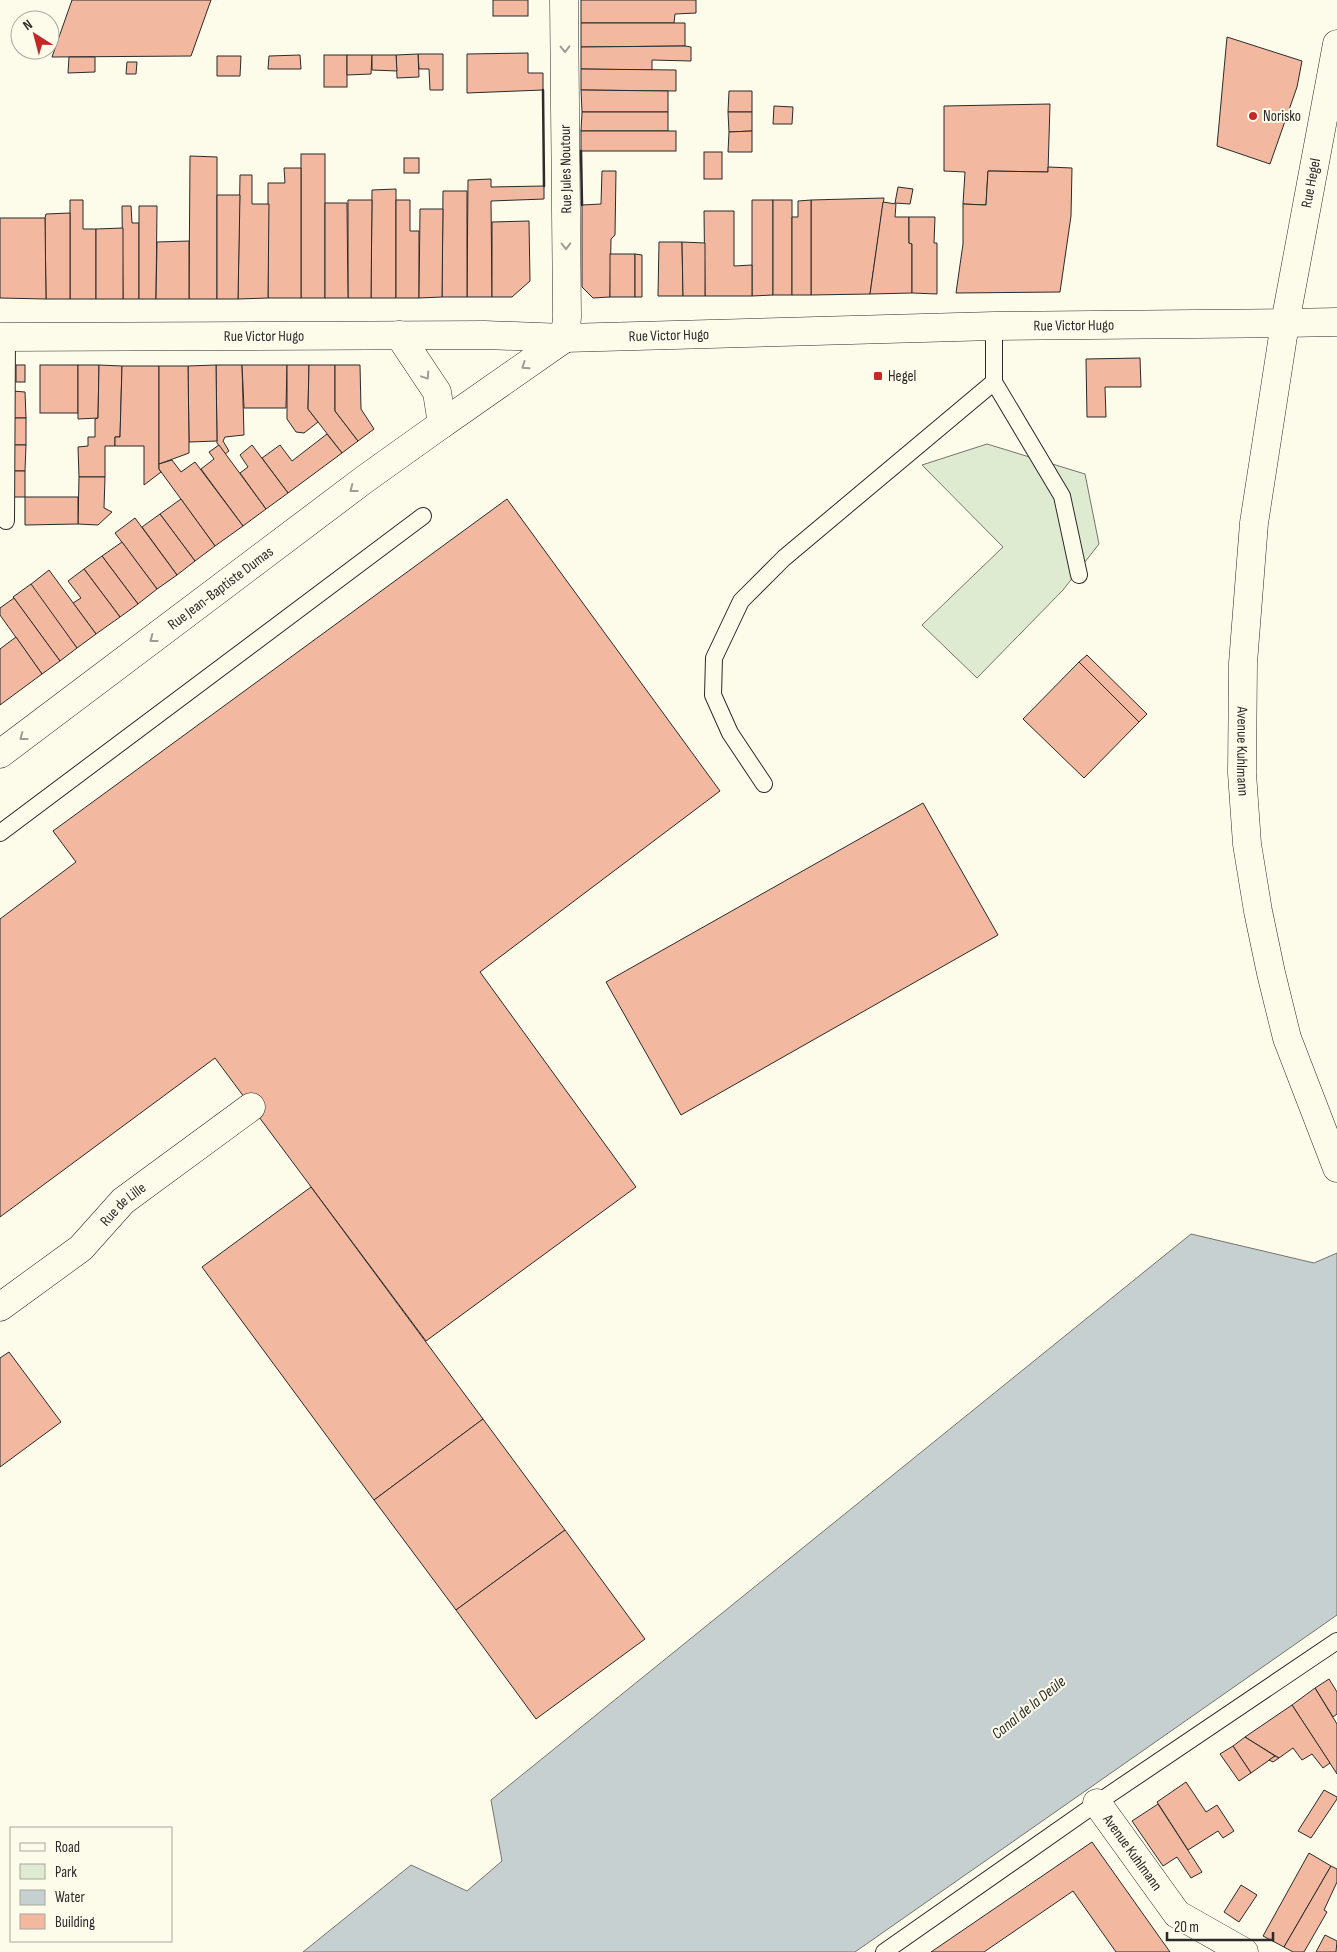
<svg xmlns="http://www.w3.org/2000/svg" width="1337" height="1952" font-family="'Sofia Sans Condensed',sans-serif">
  <rect width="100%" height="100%" fill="#fdfbea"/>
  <polygon fill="#deebd1" stroke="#74746e" points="987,444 1085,474 1099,544 1063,590 977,678 922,625 1003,547 922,465"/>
  <polygon fill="#c7d0d0" stroke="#74746e" points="1191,1234 1314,1263 1337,1253 1337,1615 855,1952 303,1952 411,1865 467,1891 502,1861 491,1800"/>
  <g fill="#f2b8a0" stroke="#2b2b2b">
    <polygon points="72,0 211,0 191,56 52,57"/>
    <rect x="493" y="0" width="35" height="16"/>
    <polygon points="581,0 696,0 696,13 675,14 674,23 581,23"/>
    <polygon points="581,23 685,23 685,46 581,47"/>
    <polygon points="1227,37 1302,61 1297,87 1270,164 1217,146"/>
    <polygon points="685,46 691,47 691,61 652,60 652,70 581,69 581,47"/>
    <polygon points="528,53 528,73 543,73 543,90 467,93 467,54"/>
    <polygon points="418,54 443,54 443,90 430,90 429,69 419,69"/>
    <polygon points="418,54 419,77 397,78 396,55"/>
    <polygon points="300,55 301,69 268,69 269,56"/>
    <rect x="324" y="55" width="23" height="32"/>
    <polygon points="347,55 372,55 371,74 347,75"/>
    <polygon points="372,55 396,55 397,71 372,70"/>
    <polygon points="217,56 241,56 240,76 217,76"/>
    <polygon points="69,57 95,57 95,72 68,73"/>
    <polygon points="127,62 137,62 136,74 126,74"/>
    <polygon points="581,69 676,70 676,91 581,90"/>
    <polygon points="581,90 668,91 668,112 582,112"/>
    <polygon points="729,91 752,91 752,112 728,112"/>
    <polygon points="1050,104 1048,172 988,171 986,205 963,204 965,172 944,171 944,106"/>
    <polygon points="774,106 793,107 792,124 773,124"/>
    <polygon points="582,112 668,112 668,131 581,131"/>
    <polygon points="728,112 752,112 752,131 729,132"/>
    <rect x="581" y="131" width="95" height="20"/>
    <polygon points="752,131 752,152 728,152 729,132"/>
    <rect x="704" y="152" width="18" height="27"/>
    <rect x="301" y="154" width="24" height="144"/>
    <polygon points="190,156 217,157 217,299 189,299"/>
    <rect x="404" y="158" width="15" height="15"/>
    <polygon points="1048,167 1072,168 1071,216 1060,292 956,293 963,244 963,204 986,205 988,171 1048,172"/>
    <polygon points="284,168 301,168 301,298 268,298 268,183 285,183"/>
    <polygon points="602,171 616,171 615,235 611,239 610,297 593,298 582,287 582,205 601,204"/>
    <polygon points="240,175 252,175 252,204 269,204 268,298 238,299"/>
    <polygon points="491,179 491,187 544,186 544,199 491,201 492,297 467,297 468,180"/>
    <polygon points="898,187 913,189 910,204 895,203"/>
    <polygon points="396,189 396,298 371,298 372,190"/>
    <polygon points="443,191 467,191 467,297 442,297"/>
    <polygon points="217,195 240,195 238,299 217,299"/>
    <polygon points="884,198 870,294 811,295 811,200"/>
    <polygon points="70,200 83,200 83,229 96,229 96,299 70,299"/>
    <polygon points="348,200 372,200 371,298 348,298"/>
    <polygon points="396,200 410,200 410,231 419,231 419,298 396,298"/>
    <polygon points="752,200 773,200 773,295 752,296"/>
    <rect x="773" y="200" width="19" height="95"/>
    <polygon points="811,200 811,295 792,295 792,217 798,217 798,201"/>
    <polygon points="883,202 896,204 895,217 909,217 909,243 912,244 912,293 870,294"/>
    <polygon points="325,203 347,203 348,298 325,298"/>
    <polygon points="122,206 131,206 132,223 139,223 139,299 123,299"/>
    <polygon points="139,206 157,206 156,299 139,299"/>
    <polygon points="420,209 443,209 442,297 419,298"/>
    <polygon points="704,211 734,211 734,266 752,265 752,296 705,296"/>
    <polygon points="70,213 70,299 46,299 45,218 46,214"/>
    <polygon points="909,217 935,217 934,243 937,243 937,294 912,293 912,244 909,243"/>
    <polygon points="0,218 45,218 46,299 0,298"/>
    <polygon points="529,221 530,281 512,297 492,297 492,222"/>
    <polygon points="123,228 123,299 96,299 96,229"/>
    <polygon points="189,241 189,299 156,299 157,242"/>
    <polygon points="659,242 682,242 683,296 658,296"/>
    <polygon points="682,242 705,243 705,296 683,296"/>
    <rect x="610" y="254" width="25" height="43"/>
    <polygon points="635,254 642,255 642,297 635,297"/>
    <polygon points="1140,358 1141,387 1105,387 1106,417 1087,417 1086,359"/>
    <rect x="16" y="365" width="9" height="17"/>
    <rect x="40" y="365" width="38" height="48"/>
    <polygon points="78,365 99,365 98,418 78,419"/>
    <polygon points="99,365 122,366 120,437 115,437 115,446 105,446 105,477 79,477 78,447 88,446 88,437 95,437 95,419 98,418"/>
    <polygon points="216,365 242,365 244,435 225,437 223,441 229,451 225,454 217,443"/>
    <polygon points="216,365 217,441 189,442 188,366"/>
    <polygon points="242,365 287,365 286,408 244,408"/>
    <polygon points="287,365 309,365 308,409 318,422 304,433 296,432 287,419"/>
    <polygon points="309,365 335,365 335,411 358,441 342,453 308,409"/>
    <polygon points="335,365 360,365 361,409 374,429 358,441 335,411"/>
    <polygon points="122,366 159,366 159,469 161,472 144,485 144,446 115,446 115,437 120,437"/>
    <polygon points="159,366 188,366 189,442 189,453 159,464"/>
    <polygon points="13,391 25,392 26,418 13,418"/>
    <rect x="13" y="418" width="13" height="27"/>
    <polygon points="327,434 342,453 288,493 262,458 280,445 292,461"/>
    <polygon points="13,445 26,445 25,471 13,471"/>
    <polygon points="219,445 266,509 243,526 201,469 214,459 209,452"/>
    <polygon points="252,445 288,493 266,509 240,473 248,467 240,455"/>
    <polygon points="172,460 181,472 195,462 243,526 215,546 159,469 159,464"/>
    <polygon points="11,471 25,471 25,497 12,497"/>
    <polygon points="79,477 105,477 104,508 112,512 98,525 78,524"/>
    <polygon points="25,497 78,497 78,524 25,525"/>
    <polygon points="181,499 215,546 195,561 160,514"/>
    <polygon points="507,499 720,791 480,972 636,1187 426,1341 215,1058 0,1217 0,919 76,862 53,831"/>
    <polygon points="160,514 195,561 177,575 142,527"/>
    <polygon points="135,518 177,575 157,589 115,533"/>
    <polygon points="122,542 157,589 138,604 102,556"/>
    <polygon points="102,556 138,604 120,617 84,569"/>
    <polygon points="84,569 120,617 96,634 73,603 81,598 68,581"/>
    <polygon points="49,570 96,634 77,648 30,585"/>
    <polygon points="31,584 77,648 60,661 13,597"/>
    <polygon points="14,598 60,661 42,674 0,615 0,608"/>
    <polygon points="16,637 42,674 0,705 0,649"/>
    <polygon points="1087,655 1147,714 1139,722 1079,662"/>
    <polygon points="1079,662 1139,722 1084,778 1023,719"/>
    <polygon points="923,803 998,935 681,1115 606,982"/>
    <polygon points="311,1187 483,1419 374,1500 202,1267"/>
    <polygon points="9,1352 61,1422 0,1467 0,1358"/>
    <polygon points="483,1419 565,1530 456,1610 374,1500"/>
    <polygon points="565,1530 645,1639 536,1719 456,1610"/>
    <polygon points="1329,1679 1337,1692 1337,1714 1333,1717 1315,1688"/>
    <polygon points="1315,1688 1337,1724 1337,1774 1292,1705"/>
    <polygon points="1292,1705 1330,1763 1323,1768 1312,1754 1302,1760 1293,1748 1279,1758 1245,1737"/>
    <polygon points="1245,1737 1275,1756 1251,1773 1233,1746"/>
    <polygon points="1233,1746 1251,1773 1239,1781 1220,1754"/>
    <polygon points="1275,1756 1279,1758 1273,1762 1269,1760"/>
    <polygon points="1186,1782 1206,1812 1217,1805 1234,1831 1223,1838 1218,1831 1188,1850 1157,1802"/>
    <polygon points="1324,1790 1337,1797 1337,1799 1311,1838 1298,1831"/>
    <polygon points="1158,1804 1202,1872 1191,1878 1177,1857 1163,1866 1132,1821"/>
    <polygon points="1092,1842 1170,1952 1116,1952 1073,1891 984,1952 931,1952"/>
    <polygon points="1309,1853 1331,1866 1284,1947 1263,1936"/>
    <polygon points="1331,1866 1337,1869 1337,1882 1324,1910 1327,1912 1304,1952 1293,1952 1284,1947"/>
    <polygon points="1241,1885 1257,1895 1239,1922 1224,1912"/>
    <polygon points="1325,1935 1337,1941 1336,1952 1316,1952"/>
  </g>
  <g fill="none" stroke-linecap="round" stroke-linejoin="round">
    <g stroke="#2b2b2b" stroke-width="18">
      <g id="lane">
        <polyline points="994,326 994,382 1062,496 1079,575"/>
        <polyline points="6,521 7,337"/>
        <polyline points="764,784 730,733 713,695 714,658 741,601 784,558 994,382"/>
        <polyline points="0,833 423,516"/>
        <polyline points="884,1952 1097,1803 1337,1641"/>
      </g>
    </g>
    <g stroke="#2b2b2b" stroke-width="29">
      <g id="street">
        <polyline points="1285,323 1337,322"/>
        <polyline points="442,424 565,338 567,317 564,0"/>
        <path id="s1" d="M0,754l365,-275 77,-55 -5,-32 -38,-57"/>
        <path id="s2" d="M0,1307l81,-59 42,-47 128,-94"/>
        <path id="s3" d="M1097,1803l80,111 67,38"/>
      </g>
    </g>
    <g stroke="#2b2b2b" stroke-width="29">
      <g id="secondary">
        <path id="s4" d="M1337,44l-52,279 -31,200 -11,140 -1,110 5,71 11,67 13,62 16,65 50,130"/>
        <path id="s5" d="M0,337l485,-2 80,3 429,-12 291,-3"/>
      </g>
    </g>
    <use href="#lane" stroke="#fdfbea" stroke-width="16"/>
    <use href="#street" stroke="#fdfbea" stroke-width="28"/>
    <use href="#secondary" stroke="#fdfbea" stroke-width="28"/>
    <g stroke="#2b2b2b" stroke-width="2.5">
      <polyline points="543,90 544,186"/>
      <polyline points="581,151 582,205"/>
    </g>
  </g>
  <defs><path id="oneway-chevron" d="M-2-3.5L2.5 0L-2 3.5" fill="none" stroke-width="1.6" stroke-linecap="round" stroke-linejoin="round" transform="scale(1.25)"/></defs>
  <g stroke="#9e9d94">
    <use href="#oneway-chevron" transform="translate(565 49) rotate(89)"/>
    <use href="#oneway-chevron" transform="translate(566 246) rotate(89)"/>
    <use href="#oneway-chevron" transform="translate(525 366) rotate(145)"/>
    <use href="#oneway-chevron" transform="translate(426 376) rotate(56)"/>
    <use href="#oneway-chevron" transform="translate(353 489) rotate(143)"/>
    <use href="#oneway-chevron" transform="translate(153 639) rotate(143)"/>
    <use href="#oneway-chevron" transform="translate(23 737) rotate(143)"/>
  </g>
  <g fill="#c62828" stroke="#fdfbea" stroke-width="2">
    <circle cx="1253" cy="116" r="5"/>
    <rect x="873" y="371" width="10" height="10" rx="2.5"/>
  </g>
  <g text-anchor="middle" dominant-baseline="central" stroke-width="4" stroke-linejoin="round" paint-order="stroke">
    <g font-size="15" fill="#2b2b2b" stroke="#fdfbea" text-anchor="start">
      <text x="1263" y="116">Norisko</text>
      <text x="888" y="376">Hegel</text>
    </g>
    <g font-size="15" fill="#2b2b2b" stroke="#fdfbea">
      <text transform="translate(566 169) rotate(-91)">Rue Jules Noutour</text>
      <text transform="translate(1311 183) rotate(-79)">Rue Hegel</text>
      <text stroke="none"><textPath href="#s5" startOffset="1074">Rue Victor Hugo</textPath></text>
      <text stroke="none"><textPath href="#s5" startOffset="669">Rue Victor Hugo</textPath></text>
      <text stroke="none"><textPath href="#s5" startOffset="264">Rue Victor Hugo</textPath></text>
      <text stroke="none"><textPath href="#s1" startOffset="276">Rue Jean-Baptiste Dumas</textPath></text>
      <text stroke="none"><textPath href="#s4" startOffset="715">Avenue Kuhlmann</textPath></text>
      <text stroke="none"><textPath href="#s2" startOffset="161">Rue de Lille</textPath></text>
      <text stroke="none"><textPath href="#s3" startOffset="61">Avenue Kuhlmann</textPath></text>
    </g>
    <g font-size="16" font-style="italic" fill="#2b2b2b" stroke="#fdfbea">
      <text transform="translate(1029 1708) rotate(-39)">Canal de la Deûle</text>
    </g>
  </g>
  <rect x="10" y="1827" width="162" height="115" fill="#fdfbea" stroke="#a9a89e"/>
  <rect x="20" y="1843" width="25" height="8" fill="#fdfbea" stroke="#a9a89e"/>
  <text x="55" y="1852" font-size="15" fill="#2b2b2b">Road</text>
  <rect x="20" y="1864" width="25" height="15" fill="#deebd1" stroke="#a9a89e"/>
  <text x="55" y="1877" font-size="15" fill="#2b2b2b">Park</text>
  <rect x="20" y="1890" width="25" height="15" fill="#c7d0d0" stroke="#a9a89e"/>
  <text x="55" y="1902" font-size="15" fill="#2b2b2b">Water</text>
  <rect x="20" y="1914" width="25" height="15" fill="#f2b8a0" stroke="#a9a89e"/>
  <text x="55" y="1927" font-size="15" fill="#2b2b2b">Building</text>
  <g transform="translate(35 35) rotate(324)"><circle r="24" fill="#fdfbea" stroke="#a9a89e"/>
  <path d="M0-4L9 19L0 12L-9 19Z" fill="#c62828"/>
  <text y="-8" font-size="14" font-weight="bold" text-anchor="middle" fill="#2b2b2b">N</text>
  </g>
  <path d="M1167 1932v8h106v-8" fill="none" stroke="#2b2b2b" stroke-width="2.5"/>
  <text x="1174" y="1932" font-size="15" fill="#2b2b2b" stroke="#fdfbea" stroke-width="4" paint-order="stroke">20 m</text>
</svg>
